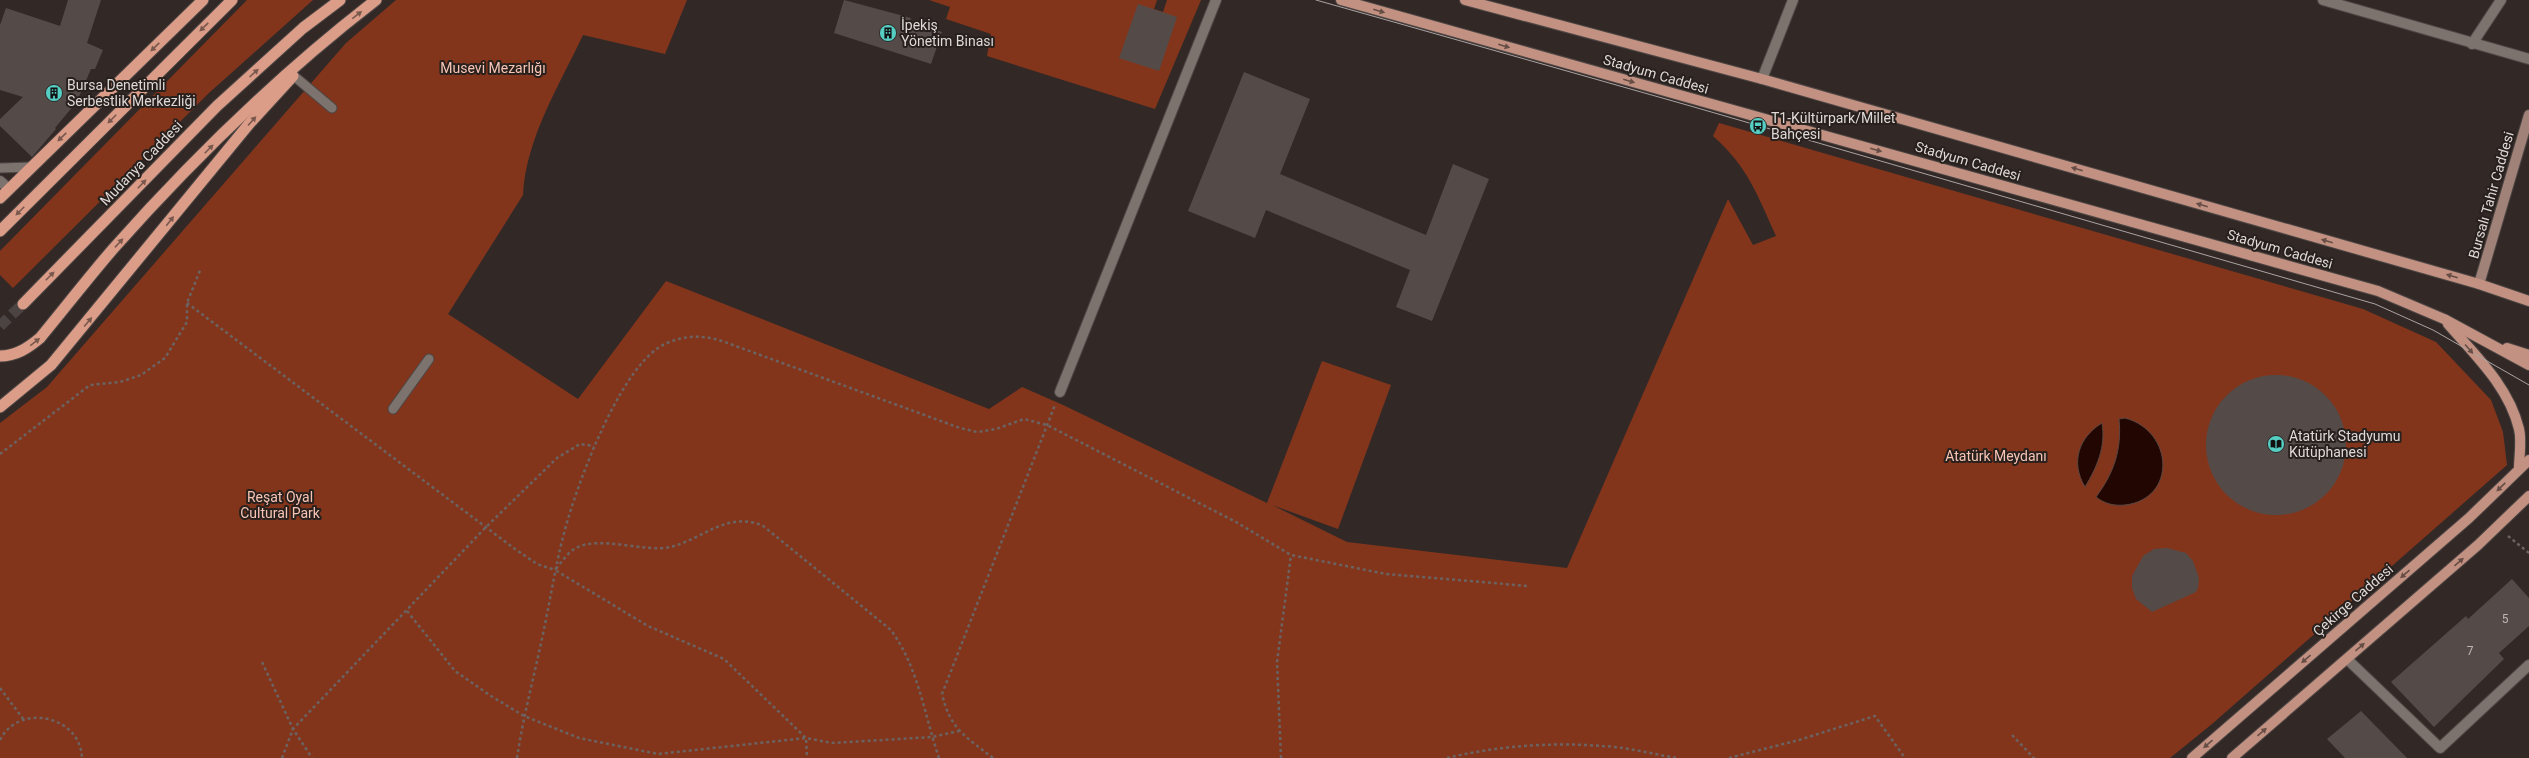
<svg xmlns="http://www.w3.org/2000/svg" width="2529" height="758" font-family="Roboto,sans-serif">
  <rect width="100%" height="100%" fill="#322927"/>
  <g fill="#83351c">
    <polygon points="247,0 313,0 210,92 13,288 0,275 0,251"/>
    <path d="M396,0h291l-22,54 -82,-19c-24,51 -57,103 -60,160l-75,119 130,85 88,-118 323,128 33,-22 41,18 204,98 55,-142 69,24 -53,144 -66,-24 75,37 220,26 161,-369 25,46 23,-9c-19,-42 -28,-69 -63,-100l6,-13 644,186 73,33 55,58 12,32 4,33 -295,259 -42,34h-2170v-335l47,-36 299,-344z"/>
    <polygon points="929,0 1157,0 1154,9 1163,12 1167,0 1201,0 1155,109 987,56 991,34 946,19 950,7"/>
  </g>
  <g fill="#210601" stroke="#5a4642">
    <path d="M2125,418c49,13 52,81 0,87 -11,1 -20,-1 -29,-8 18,-24 26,-48 23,-78z"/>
    <path d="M2102,423c4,24 -5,44 -17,64 -15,-25 -6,-50 17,-64z"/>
  </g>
  <g fill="#544b48">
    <polygon points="68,0 101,0 87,43 103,50 95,69 91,69 75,106 74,105 55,128 56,129 32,157 0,126 0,119 23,97 0,90 0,25 6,8 60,26"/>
    <polygon points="844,0 911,18 910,21 942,32 931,64 834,33"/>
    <polygon points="1138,4 1177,17 1159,71 1119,58"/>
    <polygon points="1244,72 1310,99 1280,174 1426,235 1453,164 1489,179 1432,321 1396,307 1410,270 1266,210 1255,238 1188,211"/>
    <circle cx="2276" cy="445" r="70"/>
    <polygon points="2167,548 2186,553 2193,561 2199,578 2198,588 2196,592 2152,612 2136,599 2132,588 2132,576 2143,556 2154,549"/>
    <polygon points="2512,579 2529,598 2529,626 2499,653 2504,659 2434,727 2391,682 2466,616 2468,619"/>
    <polygon points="2361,711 2407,758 2345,758 2327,739"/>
  </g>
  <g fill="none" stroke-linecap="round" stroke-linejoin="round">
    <polyline stroke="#4c4442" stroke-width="11" stroke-dasharray="11 5.5" stroke-linecap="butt" points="0,326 23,304"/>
    <g stroke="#4d4644" stroke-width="11">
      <g id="service">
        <polyline points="294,76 332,108"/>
        <polyline points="0,168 31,167"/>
        <polyline points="393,409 429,359"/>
      </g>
    </g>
    <g stroke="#4d4644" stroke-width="12">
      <g id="minor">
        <polyline points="2323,0 2529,59"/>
        <polyline points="2472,44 2501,0"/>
        <polyline points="0,181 9,189"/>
        <polyline points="1060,392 1216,0"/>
        <polyline points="2347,659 2440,748 2529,665"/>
      </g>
    </g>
    <g stroke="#4d4644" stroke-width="12">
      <polyline id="tertiary" points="1762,79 1793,0"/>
    </g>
    <g stroke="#4d4644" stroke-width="12">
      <polyline id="secondary" points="2479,284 2529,115"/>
    </g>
    <g stroke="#4d4644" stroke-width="12">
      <g id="primary">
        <polyline points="1341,0 2378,291 2444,319 2529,365"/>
        <polyline points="1465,0 1762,79 2479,284 2529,301"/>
        <path d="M2448,324c28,32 61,63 71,105 3,12 0,28 0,40"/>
        <polyline points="2507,348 2529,355"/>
        <polyline points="2192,758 2469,518 2529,460"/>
        <polyline points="2232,758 2478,545 2529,496"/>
      </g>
    </g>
    <g stroke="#4d4644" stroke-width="13">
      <g id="trunk">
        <polyline points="0,198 203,0"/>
        <polyline points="0,231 232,0"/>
        <polyline points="23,304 217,106 303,28 340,0"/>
        <path d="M0,356c16,0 28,-8 40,-18 24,-29 48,-60 73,-89 80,-90 167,-175 263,-249"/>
        <polyline points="0,407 51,365 249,124 293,76"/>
      </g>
    </g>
    <g stroke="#6b6361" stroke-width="2.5" stroke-dasharray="3 3" stroke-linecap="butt">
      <polyline points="187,303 515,549 537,564 555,570"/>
      <polyline points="0,454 90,385 120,382 141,375 165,358 187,322 187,303 201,268"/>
      <polyline points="2508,536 2529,553"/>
      <polyline points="407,611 455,671 491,696 524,716 579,738 658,754 806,738 807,758"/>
      <polyline points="262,662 293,729 312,758"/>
      <polyline points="0,688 24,720"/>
      <polyline points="2012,735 2034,758"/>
      <path d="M0,740c19,-38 81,-24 82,18"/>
      <polyline points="282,758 293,729 486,527 557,458 580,444 594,446"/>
      <path d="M517,758c7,-47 20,-92 29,-139 7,-34 12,-67 22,-100 13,-44 55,-158 99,-176 19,-8 36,-8 55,-2l238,87 17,4 19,-3 28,-10 23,6 189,97 55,33 95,19 142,12"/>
      <path d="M939,758c-15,-44 -20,-89 -48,-128l-129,-105c-38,-13 -58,14 -92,22 -24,6 -70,-12 -94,1 -8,4 -15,15 -21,22l93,56 76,33 82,79 26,5 100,-6 27,-6"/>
      <path d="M993,758c-27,-21 -43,-29 -51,-64l113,-289"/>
      <polyline points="1281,758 1277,662 1291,555"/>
      <path d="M1447,758c50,-12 103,-16 155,-12 25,1 50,8 75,12"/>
      <polyline points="1729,758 1799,740 1875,716 1905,758"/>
    </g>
    <use href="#service" stroke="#7c726e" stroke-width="9"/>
    <use href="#minor" stroke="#7c726e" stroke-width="10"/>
    <use href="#tertiary" stroke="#7c726e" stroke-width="10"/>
    <use href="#secondary" stroke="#a08278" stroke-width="10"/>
    <use href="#primary" stroke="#c39181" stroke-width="10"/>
    <use href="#trunk" stroke="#db9c88" stroke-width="11"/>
    <polyline stroke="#a9a3a1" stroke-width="1" points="1316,0 1694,107 2375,304 2433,330 2529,385"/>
  </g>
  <defs><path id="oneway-solid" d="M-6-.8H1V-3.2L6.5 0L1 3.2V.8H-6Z"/></defs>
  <g fill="#664d45">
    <use href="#oneway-solid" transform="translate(1379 11) rotate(16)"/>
    <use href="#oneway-solid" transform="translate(1504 46) rotate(16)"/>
    <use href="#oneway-solid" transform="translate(1629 81) rotate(16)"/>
    <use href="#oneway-solid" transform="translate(1876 150) rotate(16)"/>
    <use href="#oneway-solid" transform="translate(2077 169) rotate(-164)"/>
    <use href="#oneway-solid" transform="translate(2202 205) rotate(-164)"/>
    <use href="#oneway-solid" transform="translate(2327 241) rotate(-164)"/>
    <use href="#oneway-solid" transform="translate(2452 276) rotate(-164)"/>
    <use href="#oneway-solid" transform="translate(2469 349) rotate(49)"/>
    <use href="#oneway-solid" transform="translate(2501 487) rotate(136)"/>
    <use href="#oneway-solid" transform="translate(2459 562) rotate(-41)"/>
    <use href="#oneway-solid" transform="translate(2405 574) rotate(139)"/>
    <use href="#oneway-solid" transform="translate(2360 647) rotate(-41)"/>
    <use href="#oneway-solid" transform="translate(2306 659) rotate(139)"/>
    <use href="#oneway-solid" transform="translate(2262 732) rotate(-41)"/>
    <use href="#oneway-solid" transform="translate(2208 744) rotate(139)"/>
  </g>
  <g fill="#79584d">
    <use href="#oneway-solid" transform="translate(357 15) rotate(-38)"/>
    <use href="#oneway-solid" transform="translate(204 27) rotate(136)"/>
    <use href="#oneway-solid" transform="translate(155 47) rotate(136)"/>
    <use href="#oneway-solid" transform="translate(254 73) rotate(-42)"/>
    <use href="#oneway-solid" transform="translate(112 119) rotate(135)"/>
    <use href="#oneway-solid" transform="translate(252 121) rotate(-48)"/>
    <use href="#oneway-solid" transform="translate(62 137) rotate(136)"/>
    <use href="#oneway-solid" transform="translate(209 149) rotate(-45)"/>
    <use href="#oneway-solid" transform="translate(142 184) rotate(-46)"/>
    <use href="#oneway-solid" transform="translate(20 211) rotate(135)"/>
    <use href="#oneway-solid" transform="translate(170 221) rotate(-52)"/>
    <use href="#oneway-solid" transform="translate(119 243) rotate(-47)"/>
    <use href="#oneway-solid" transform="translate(50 276) rotate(-45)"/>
    <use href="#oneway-solid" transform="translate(88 322) rotate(-50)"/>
    <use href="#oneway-solid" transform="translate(35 342) rotate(-38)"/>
  </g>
  <defs>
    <g id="building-disc" transform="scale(0.9)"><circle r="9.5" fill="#56cec4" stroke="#28201d"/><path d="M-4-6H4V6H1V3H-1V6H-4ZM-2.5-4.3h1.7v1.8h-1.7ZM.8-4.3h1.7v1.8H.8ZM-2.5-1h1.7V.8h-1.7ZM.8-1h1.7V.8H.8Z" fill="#111"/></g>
    <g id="bus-disc" transform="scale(0.9)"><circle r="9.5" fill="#56cec4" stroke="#28201d"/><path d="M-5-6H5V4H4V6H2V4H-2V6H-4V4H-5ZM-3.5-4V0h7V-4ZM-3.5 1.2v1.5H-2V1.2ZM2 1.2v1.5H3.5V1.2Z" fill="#111"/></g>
    <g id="library-disc" transform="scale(0.9)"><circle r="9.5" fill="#56cec4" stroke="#28201d"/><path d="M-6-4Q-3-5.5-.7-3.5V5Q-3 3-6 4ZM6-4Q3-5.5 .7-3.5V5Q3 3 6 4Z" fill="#111"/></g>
  </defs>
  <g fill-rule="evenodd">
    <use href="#building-disc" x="888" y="33"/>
    <use href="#building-disc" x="54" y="93"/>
    <use href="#bus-disc" x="1758" y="126"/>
    <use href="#library-disc" x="2276" y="444"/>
  </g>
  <g text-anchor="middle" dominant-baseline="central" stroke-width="4" stroke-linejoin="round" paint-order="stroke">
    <g font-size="12" fill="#bcb6b4">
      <text x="2505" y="619">5</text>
      <text x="2470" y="651">7</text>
    </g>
    <g font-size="14" fill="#dfdad8" stroke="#28201d" text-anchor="start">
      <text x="901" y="25">İpekiş<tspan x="901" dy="16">Yönetim Binası</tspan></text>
      <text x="67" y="85">Bursa Denetimli<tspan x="67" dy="16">Serbestlik Merkezliği</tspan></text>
      <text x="1771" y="118">T1-Kültürpark/Millet<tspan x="1771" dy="16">Bahçesi</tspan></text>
      <text x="2289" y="436">Atatürk Stadyumu<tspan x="2289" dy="16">Kütüphanesi</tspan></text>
    </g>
    <g font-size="14" fill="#f8c5b5" stroke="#28201d">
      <text x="493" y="68">Musevi Mezarlığı</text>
      <text x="1996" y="456">Atatürk Meydanı</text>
      <text x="280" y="497">Reşat Oyal<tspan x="280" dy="16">Cultural Park</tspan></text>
    </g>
    <g font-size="14" fill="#dfdad8" stroke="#28201d">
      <text transform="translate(1656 74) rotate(16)">Stadyum Caddesi</text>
      <text transform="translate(1968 161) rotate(16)">Stadyum Caddesi</text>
      <text transform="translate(141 163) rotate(-46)">Mudanya Caddesi</text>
      <text transform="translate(2491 195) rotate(-74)">Bursalı Tahir Caddesi</text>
      <text transform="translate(2280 249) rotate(16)">Stadyum Caddesi</text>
      <text transform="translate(2353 600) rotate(-41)">Çekirge Caddesi</text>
    </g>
  </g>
</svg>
